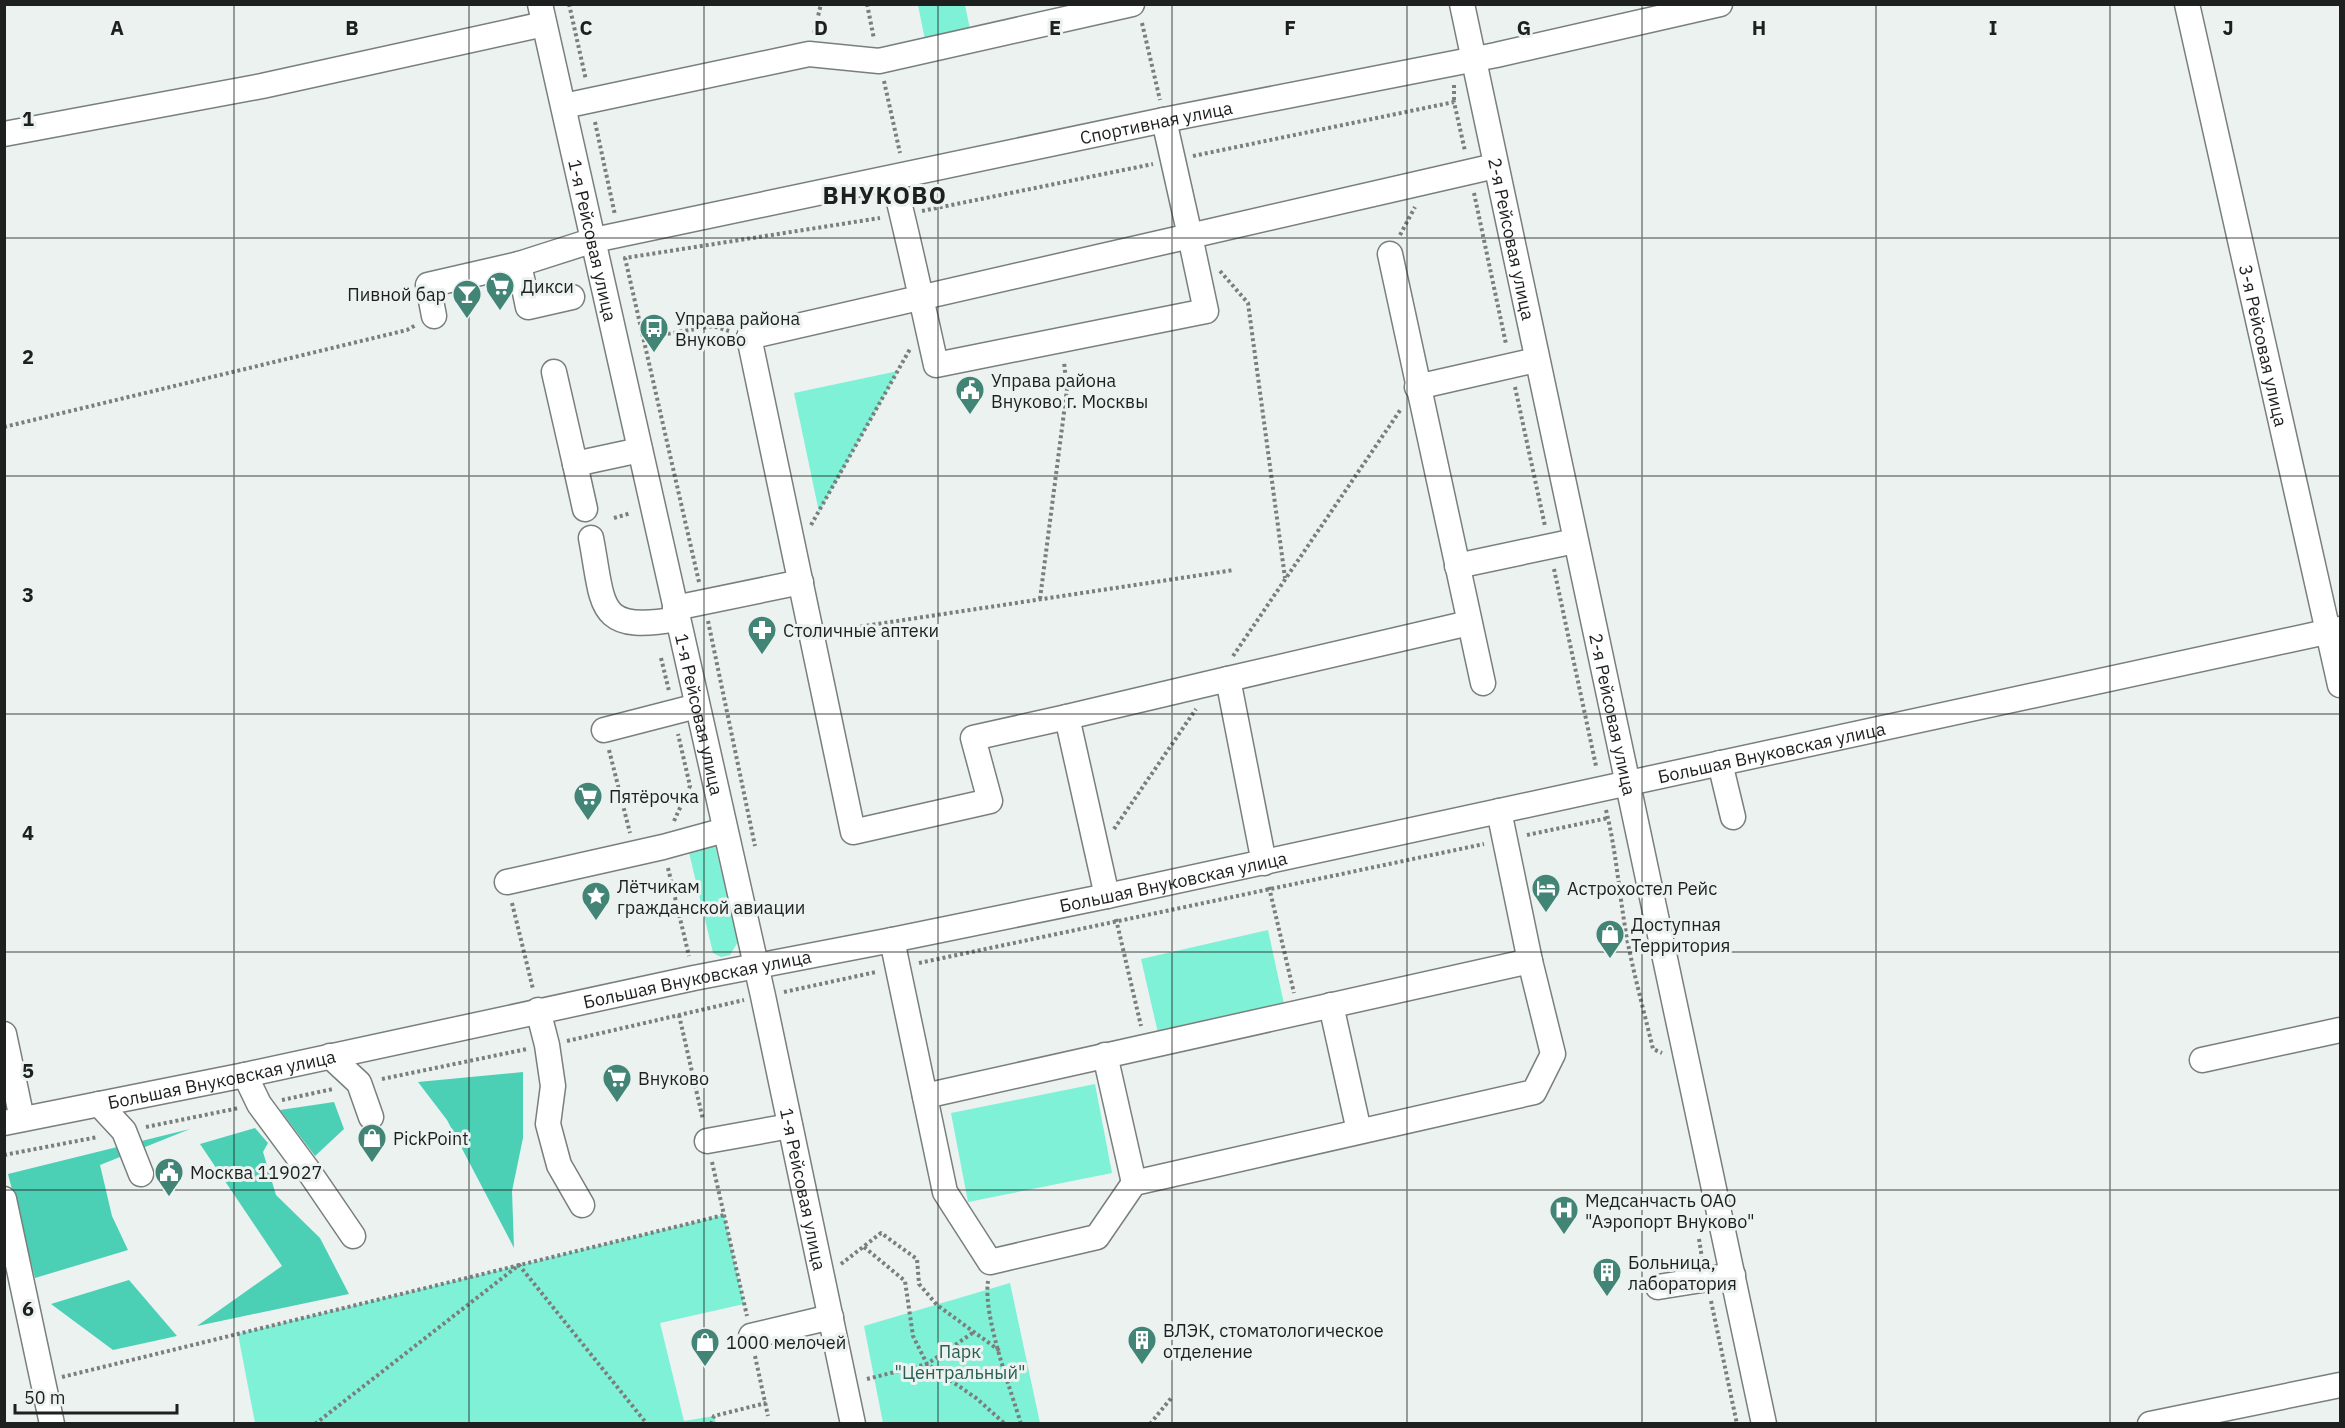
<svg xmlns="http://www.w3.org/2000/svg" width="2345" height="1428" font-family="'IBM Plex Sans',sans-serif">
  <rect width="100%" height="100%" fill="#ebf2f0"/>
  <g fill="#7ff1d7">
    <polygon points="918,5 965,5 972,39 927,50"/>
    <polygon points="898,371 819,512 794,393"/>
    <polygon points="686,840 714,841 738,942 730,955 721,957 713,953"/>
    <polygon points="1268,930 1284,1004 1158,1033 1141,959"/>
    <polygon points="1095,1084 1112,1173 968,1202 951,1113"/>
    <polygon points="724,1215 744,1304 660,1323 684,1421 714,1416 716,1423 255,1423 238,1334"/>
    <polygon points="1010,1283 1040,1423 883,1423 864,1326"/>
  </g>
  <g fill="#4cd0b5">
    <polygon points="523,1072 523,1138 512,1191 514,1248 447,1120 418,1082"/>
    <polygon points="334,1102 344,1129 315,1156 280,1110"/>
    <polygon points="255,1128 268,1143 263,1152 276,1195 320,1238 349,1294 197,1326 282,1266 200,1144"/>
    <polygon points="190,1129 100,1165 112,1216 128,1250 35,1278 8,1174"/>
    <polygon points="129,1280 177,1336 113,1350 51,1304"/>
  </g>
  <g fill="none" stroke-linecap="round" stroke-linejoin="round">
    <g stroke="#797f7d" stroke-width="27">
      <g id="minor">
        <path id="s1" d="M540,4l223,992 90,428"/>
        <path id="s2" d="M1462,4l302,1420"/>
        <path id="s3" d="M2187,4l153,681"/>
        <polyline points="564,106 809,54 879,61 1132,4"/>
        <polyline points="1164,120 1190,236 1495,166"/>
        <polyline points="4,134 262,86 544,24"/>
        <path d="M893,178c16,62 29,125 43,187l270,-54 -16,-75 -441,101 104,495 137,-31 -17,-63 94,-21"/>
        <polyline points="1390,254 1483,683"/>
        <polyline points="519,264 528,307 572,297"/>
        <path id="s4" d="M434,316l-6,-31 91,-21 75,-24 570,-120 332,-65 224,-51"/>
        <polyline points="554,372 575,464"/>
        <polyline points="1417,387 1536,360"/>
        <polyline points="585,509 575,464 640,450"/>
        <path d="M591,538c13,67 4,96 86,81"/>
        <polyline points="1457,566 1575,541"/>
        <polyline points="675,608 801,582"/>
        <polyline points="1228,679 1469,623"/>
        <polyline points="604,730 697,706"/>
        <polyline points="1720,763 1733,817"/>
        <polyline points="507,882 663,847 725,830"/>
        <polyline points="1107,896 1067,717 1228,679 1264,863"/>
        <polyline points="892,940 945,1192 990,1262 1097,1237 1134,1183 1534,1092 1553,1054 1530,961 1499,811"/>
        <polyline points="1331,1005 1359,1131"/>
        <polyline points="538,1010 547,1045 553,1086 548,1124 559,1165 582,1205"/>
        <polyline points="4,1034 22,1119"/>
        <polyline points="1105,1055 1134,1183"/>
        <polyline points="330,1056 359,1083 371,1117"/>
        <polyline points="2202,1060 2340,1030"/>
        <polyline points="245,1075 259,1104 310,1173 353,1236"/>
        <polyline points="925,1096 1530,961"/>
        <polyline points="99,1104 124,1131 141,1174"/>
        <path id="s5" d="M4,1123l241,-48 449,-97 198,-38 215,-44 1233,-267"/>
        <polyline points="707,1141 790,1126"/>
        <polyline points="4,1199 52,1424"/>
        <polyline points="1658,1287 1733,1275"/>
        <polyline points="751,1336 831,1317"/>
        <polyline points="2150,1424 2340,1385"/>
      </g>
    </g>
    <g stroke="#7a7f7d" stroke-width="4" stroke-dasharray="3 3" stroke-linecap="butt">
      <polyline points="569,4 586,80"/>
      <polyline points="867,4 874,39"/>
      <polyline points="1142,23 1160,100"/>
      <polyline points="814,33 821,4"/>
      <polyline points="884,81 900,153"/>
      <polyline points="1454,85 1454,102"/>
      <polyline points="595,122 615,215"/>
      <polyline points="1193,156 1454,102 1465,151"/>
      <polyline points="1474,193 1506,344"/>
      <polyline points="922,211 1153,164"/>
      <polyline points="1400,235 1415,207"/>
      <polyline points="1220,271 1248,303 1285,578"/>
      <polyline points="644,338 713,326 729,331"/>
      <polyline points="1515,387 1545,526"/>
      <polyline points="4,427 407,330 416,325"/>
      <polyline points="614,518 631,513"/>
      <polyline points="811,525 910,349"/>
      <polyline points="1554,569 1596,766"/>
      <polyline points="699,582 625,258 880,218"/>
      <polyline points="1040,599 1067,389 1064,362"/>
      <polyline points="708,621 755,846"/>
      <polyline points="831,631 1234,570"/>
      <polyline points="1233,656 1401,409"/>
      <polyline points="661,658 669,691"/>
      <polyline points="609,750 630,833"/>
      <path d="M1606,810c10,40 13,82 20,123 7,39 18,78 27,116l9,4"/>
      <polyline points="674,821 690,786 678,734"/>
      <polyline points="1114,829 1196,709"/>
      <polyline points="1527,835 1608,818"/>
      <polyline points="668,868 689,956"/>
      <polyline points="1269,887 1294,993"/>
      <polyline points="512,903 533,989"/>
      <polyline points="1116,919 1141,1026"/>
      <polyline points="919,963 1484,844"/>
      <polyline points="784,992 876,972"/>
      <polyline points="679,1015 703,1120"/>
      <polyline points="567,1041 744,1000"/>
      <polyline points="382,1079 527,1049"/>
      <polyline points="282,1100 333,1089"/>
      <polyline points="146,1127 239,1108"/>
      <polyline points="4,1155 98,1137"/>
      <polyline points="712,1162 747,1316"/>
      <polyline points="1699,1239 1702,1258"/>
      <polyline points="864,1247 905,1281 913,1336 927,1364 976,1398 1005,1424"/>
      <polyline points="841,1264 881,1233 917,1259 919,1284 937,1305 1000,1351"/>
      <path d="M988,1281c-5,36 22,106 33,143"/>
      <polyline points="1711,1301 1737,1424"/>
      <polyline points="755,1356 768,1416"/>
      <polyline points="62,1377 724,1215"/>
      <polyline points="867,1379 927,1364 974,1332"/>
      <polyline points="315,1424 519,1265 647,1424"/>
      <polyline points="711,1424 714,1416 766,1403"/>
      <polyline points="1124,1424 1128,1424"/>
      <polyline points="1150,1424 1172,1397"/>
    </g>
    <use href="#minor" stroke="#fff" stroke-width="24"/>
  </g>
  <path fill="none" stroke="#1d201f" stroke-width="1.5" stroke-opacity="0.55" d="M234,4v1420M469,4v1420M704,4v1420M938,4v1420M1172,4v1420M1407,4v1420M1642,4v1420M1876,4v1420M2110,4v1420M4,238h2336M4,476h2336M4,714h2336M4,952h2336M4,1190h2336"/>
  <defs>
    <g id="supermarket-pin" transform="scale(1.5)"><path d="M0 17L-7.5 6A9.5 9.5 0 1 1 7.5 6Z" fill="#428475" stroke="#ebf2f0"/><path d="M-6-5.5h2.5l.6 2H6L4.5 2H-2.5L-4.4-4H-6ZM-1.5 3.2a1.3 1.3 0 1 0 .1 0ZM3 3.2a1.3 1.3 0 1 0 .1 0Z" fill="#fff"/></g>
    <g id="bar-pin" transform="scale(1.5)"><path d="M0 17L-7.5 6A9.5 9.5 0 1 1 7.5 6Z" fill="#428475" stroke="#ebf2f0"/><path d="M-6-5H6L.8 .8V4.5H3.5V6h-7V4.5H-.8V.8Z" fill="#fff"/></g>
    <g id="bus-pin" transform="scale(1.5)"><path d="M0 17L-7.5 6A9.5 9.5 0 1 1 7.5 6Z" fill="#428475" stroke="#ebf2f0"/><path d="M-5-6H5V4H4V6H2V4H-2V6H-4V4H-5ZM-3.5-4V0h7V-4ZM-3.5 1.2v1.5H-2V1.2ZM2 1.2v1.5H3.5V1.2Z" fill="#fff"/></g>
    <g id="civic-pin" transform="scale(1.5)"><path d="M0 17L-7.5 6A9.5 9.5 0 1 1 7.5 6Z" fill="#428475" stroke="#ebf2f0"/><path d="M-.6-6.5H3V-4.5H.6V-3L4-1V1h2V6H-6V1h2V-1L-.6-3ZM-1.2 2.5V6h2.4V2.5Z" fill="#fff"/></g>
    <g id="pharmacy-pin" transform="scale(1.5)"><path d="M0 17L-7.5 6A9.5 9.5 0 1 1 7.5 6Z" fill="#428475" stroke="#ebf2f0"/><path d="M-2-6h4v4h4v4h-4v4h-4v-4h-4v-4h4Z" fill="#fff"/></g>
    <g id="hotel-pin" transform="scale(1.5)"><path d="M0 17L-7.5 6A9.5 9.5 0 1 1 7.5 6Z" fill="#428475" stroke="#ebf2f0"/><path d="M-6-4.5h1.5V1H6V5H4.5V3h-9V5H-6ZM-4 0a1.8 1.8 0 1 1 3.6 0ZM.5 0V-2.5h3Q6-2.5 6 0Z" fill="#fff"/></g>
    <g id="sight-pin" transform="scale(1.5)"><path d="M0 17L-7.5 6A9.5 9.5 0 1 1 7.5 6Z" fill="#428475" stroke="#ebf2f0"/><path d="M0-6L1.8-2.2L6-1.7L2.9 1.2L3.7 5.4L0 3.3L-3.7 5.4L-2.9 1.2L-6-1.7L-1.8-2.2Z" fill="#fff"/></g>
    <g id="shop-pin" transform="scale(1.5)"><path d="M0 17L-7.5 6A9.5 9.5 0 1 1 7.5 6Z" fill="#428475" stroke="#ebf2f0"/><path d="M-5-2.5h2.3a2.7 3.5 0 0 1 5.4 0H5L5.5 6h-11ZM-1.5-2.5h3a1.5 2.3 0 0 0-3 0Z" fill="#fff"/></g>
    <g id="hospital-pin" transform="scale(1.5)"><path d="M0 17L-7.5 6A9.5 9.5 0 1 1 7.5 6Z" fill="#428475" stroke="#ebf2f0"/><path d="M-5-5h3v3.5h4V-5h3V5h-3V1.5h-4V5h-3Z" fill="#fff"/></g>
    <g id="building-pin" transform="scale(1.5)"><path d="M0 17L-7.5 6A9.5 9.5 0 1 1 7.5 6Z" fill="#428475" stroke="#ebf2f0"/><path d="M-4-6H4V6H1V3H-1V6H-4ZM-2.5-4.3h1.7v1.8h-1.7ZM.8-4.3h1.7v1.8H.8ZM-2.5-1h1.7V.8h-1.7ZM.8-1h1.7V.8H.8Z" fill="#fff"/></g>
  </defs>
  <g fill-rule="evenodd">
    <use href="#supermarket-pin" x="500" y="286"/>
    <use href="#bar-pin" x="467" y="294"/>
    <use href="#bus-pin" x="654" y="328"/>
    <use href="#civic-pin" x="970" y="390"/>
    <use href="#pharmacy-pin" x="762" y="630"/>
    <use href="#supermarket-pin" x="588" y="796"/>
    <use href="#hotel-pin" x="1546" y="888"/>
    <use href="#sight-pin" x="596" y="896"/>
    <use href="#shop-pin" x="1610" y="934"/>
    <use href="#supermarket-pin" x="617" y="1078"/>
    <use href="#shop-pin" x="372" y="1138"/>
    <use href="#civic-pin" x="169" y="1172"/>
    <use href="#hospital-pin" x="1564" y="1210"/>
    <use href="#building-pin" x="1607" y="1272"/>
    <use href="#building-pin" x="1142" y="1340"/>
    <use href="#shop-pin" x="705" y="1342"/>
  </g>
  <g text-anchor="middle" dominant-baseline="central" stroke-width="6" stroke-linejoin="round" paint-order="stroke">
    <g font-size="18" fill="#1d201f" stroke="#ebf2f0">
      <text stroke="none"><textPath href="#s4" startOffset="778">Спортивная улица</textPath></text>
      <text stroke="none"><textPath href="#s1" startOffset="242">1-я Рейсовая улица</textPath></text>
      <text stroke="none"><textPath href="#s2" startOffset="240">2-я Рейсовая улица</textPath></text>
      <text stroke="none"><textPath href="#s3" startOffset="350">3-я Рейсовая улица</textPath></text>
      <text stroke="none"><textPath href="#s1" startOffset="728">1-я Рейсовая улица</textPath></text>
      <text stroke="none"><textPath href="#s2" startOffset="726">2-я Рейсовая улица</textPath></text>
      <text stroke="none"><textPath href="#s5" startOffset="1806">Большая Внуковская улица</textPath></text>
      <text stroke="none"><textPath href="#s5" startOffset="1194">Большая Внуковская улица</textPath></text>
      <text stroke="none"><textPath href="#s5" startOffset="708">Большая Внуковская улица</textPath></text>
      <text stroke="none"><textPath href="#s5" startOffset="222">Большая Внуковская улица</textPath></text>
      <text stroke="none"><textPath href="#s1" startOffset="1214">1-я Рейсовая улица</textPath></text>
    </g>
    <g font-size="18" fill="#1d201f" stroke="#ebf2f0" text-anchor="start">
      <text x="521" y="286">Дикси</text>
      <text x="446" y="294" text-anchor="end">Пивной бар</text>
      <text x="675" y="318">Управа района<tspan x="675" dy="21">Внуково</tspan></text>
      <text x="991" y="380">Управа района<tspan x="991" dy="21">Внуково г. Москвы</tspan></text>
      <text x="783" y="630">Столичные аптеки</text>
      <text x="609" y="796">Пятёрочка</text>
      <text x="617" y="886">Лётчикам<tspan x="617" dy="21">гражданской авиации</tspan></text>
      <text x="1567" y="888">Астрохостел Рейс</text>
      <text x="1631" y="924">Доступная<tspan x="1631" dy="21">Территория</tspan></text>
      <text x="638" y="1078">Внуково</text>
      <text x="393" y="1138">PickPoint</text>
      <text x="190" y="1172">Москва 119027</text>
      <text x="1585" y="1200">Медсанчасть ОАО<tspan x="1585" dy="21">"Аэропорт Внуково"</tspan></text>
      <text x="1628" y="1262">Больница,<tspan x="1628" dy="21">лаборатория</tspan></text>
      <text x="1163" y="1330">ВЛЭК, стоматологическое<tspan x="1163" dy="21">отделение</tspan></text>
      <text x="726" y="1342">1000 мелочей</text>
    </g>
    <g font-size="18" fill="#295f53" stroke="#ebf2f0">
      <text x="960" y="1351">Парк<tspan x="960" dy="21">"Центральный"</tspan></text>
    </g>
    <g font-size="24" font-weight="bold" letter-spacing="1.5" fill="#1d201f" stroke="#ebf2f0">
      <text x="885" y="195">ВНУКОВО</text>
    </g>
  </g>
  <g font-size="20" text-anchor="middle" font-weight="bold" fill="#1d201f" stroke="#ebf2f0" stroke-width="6" stroke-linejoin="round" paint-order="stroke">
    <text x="117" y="35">A</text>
    <text x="352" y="35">B</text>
    <text x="586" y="35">C</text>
    <text x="821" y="35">D</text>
    <text x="1055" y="35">E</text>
    <text x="1290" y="35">F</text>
    <text x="1524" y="35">G</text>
    <text x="1759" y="35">H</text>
    <text x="1993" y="35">I</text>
    <text x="2228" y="35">J</text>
    <text x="28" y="126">1</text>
    <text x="28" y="364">2</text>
    <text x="28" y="602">3</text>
    <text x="28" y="840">4</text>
    <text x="28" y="1078">5</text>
    <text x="28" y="1316">6</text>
  </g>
  <rect width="2345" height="1428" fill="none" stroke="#1d201f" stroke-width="12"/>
  <path d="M15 1404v9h162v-9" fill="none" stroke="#1d201f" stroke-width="3"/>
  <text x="24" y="1404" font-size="18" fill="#1d201f" stroke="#ebf2f0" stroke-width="4.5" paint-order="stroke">50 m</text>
</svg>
